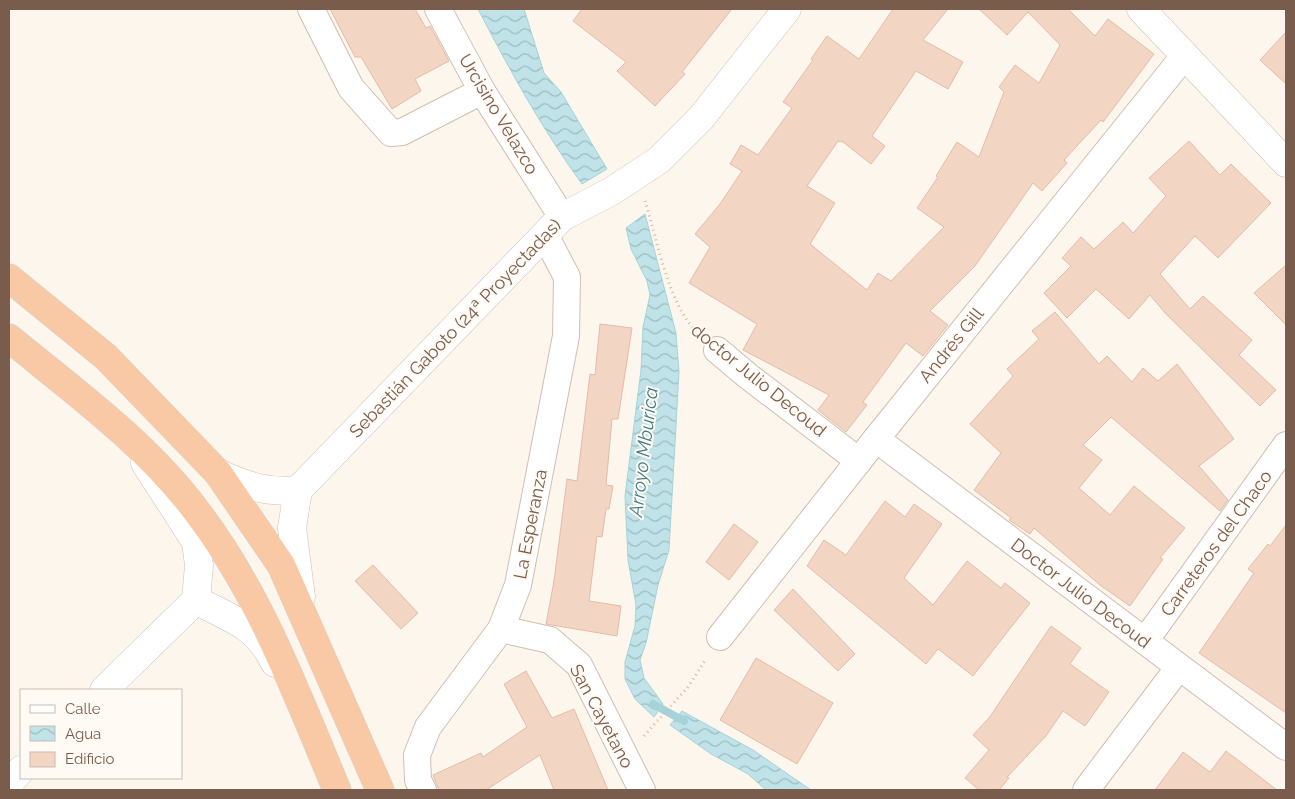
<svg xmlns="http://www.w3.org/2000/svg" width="1295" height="799" font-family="Raleway,sans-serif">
  <defs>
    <pattern id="water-waves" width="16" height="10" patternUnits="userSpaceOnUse" patternTransform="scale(1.25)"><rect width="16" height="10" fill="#bfe3e8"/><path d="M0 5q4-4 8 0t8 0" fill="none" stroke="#a0bbbe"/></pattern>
  </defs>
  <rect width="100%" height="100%" fill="#fdf6ec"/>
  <g fill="url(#water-waves)" stroke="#a5d3da">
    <path d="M478,9h46l20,64 17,19 46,77 -25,15c-40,-55 -73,-115 -104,-175z"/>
    <polygon points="645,214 676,333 679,372 669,550 658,585 646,643 640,660 644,678 663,704 654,717 635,699 625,679 625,662 635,626 636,605 628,560 625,496 641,370 643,327 650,295 647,281 631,249 626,228"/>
    <polygon points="682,711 753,750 811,790 766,790 748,774 711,754 670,725"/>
  </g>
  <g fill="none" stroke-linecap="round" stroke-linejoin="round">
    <polyline stroke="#a5d3da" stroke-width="8" points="653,704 684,721"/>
  </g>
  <g fill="#f3d5c3" stroke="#e6bba3">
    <polygon points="330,9 415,9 426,28 430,26 449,61 415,79 421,91 392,109 361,57 355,57"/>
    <polygon points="582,9 732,9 682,72 685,74 655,106 617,71 626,62 573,21"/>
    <polygon points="893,9 948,9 923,40 963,62 948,89 916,71 872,136 885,146 871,164 843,142 838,141 807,186 835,203 810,244 867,290 878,273 891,281 944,227 917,208 938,177 936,176 957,142 979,157 1004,92 999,87 1015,65 1039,83 1060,45 1028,12 1007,35 979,9 1068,9 1095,36 1108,19 1154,54 1103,122 1101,120 1064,160 1067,163 1042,191 1033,183 975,266 930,311 948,325 923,356 906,343 863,402 867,405 846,432 818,410 829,395 743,350 757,324 689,283 710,247 695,234 720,204 742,171 730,164 741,145 758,155 792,108 783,102 813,60 811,59 827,36 859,59"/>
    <polygon points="1286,32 1286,84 1260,60"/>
    <polygon points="1189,141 1220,175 1231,164 1271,203 1218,258 1195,236 1160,274 1190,309 1203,296 1252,340 1239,355 1276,390 1260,406 1166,314 1150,295 1129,319 1096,289 1067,318 1044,293 1071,266 1062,258 1081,237 1094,249 1123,222 1133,233 1166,196 1149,178"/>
    <polygon points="1286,265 1286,325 1254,293"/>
    <polygon points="1055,312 1099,364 1107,356 1132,382 1143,368 1158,381 1177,364 1234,439 1199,466 1228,500 1220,511 1111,417 1083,445 1102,460 1079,488 1110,515 1134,486 1185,528 1160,558 1163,559 1130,606 1100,585 1034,528 1030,534 1009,520 1011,518 974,490 1001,453 970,424 1013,376 1007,369 1039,339 1032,331"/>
    <polygon points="600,324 632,328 618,419 612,419 606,485 613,486 609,509 606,509 602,537 597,536 589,601 621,606 617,636 546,624 554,581 567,479 577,481 590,374 595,375"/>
    <polygon points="885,501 905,517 914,504 942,524 904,578 933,605 967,561 1001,588 1005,583 1030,603 973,676 938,649 926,664 807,566 824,540 846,555"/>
    <polygon points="734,524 758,542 729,580 706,562"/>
    <polygon points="1286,525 1286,713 1199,653 1254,573 1248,569 1268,544 1270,546"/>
    <polygon points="373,565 418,613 401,629 355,581"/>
    <polygon points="793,589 855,654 838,671 774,610"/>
    <polygon points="1051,626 1081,648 1070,664 1109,692 1085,726 1063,711 1046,736 1007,777 1009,778 999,790 979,790 965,778 989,750 973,735 989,718"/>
    <polygon points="756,658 833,703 797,764 720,720"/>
    <polygon points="526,671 552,718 574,709 608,790 554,790 540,755 486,790 439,790 433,775 481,753 483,757 527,727 504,684"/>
    <polygon points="1226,751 1277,790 1155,790 1183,752 1210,772"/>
  </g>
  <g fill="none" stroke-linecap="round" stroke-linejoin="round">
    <g stroke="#d1beb0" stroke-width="28">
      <g id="minor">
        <polyline points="311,9 351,88 391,133 402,132 482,91"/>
        <polyline points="438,9 482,91 562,217"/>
        <polyline points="717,350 748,376 859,461"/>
        <polyline points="876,439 1286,747"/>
        <polyline points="501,629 550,640 579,665 642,790"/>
        <polyline points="720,637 876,439 1185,55"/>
        <polyline points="1145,641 1286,445"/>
        <polyline points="423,790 418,780 417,755 428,727 501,629 518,585 566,336 567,277 545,235"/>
        <polyline points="1086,790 1179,667"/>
      </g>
    </g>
    <g stroke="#d1beb0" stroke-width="29">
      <g id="tertiary">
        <polyline points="1141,9 1286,163"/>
        <polyline points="145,463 196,542 199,565 196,600"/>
        <path d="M218,473c28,13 49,20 80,17"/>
        <polyline points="298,490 562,217 612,191 659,160 701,118 787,9"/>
        <polyline points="298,490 292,528 301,597"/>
        <path d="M196,600c36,20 59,23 79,63"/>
        <polyline points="104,690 196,600"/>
        <polyline points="9,783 21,770"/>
      </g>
    </g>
    <g stroke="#dad1cd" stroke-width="29">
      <g id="trunk">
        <polyline points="9,278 106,357 218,473 281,565 380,790"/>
        <path d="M9,338c66,54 138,106 189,175 63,83 99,182 139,277"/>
      </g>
    </g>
    <g stroke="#d9b8a5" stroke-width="3" stroke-dasharray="1 4" stroke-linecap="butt">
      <path d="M645,201c12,38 24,106 53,132"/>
      <polyline points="644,736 688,687 706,659"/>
    </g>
    <use href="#minor" stroke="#fff" stroke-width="26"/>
    <use href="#tertiary" stroke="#fff" stroke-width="28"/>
    <use href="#trunk" stroke="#f9c8a4" stroke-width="28"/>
  </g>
  <g text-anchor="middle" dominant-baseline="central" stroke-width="4" stroke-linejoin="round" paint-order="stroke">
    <g font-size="18" fill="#7a5c4d" stroke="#fffaf3">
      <text transform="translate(499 114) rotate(59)">Urcisino Velazco</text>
      <text transform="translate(455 328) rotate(-46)">Sebastián Gaboto (24ª Proyectadas)</text>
      <text transform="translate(951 345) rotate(-51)">Andrés Gill</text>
      <text transform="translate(759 380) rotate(39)">doctor Julio Decoud</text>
      <text transform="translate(530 524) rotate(-79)">La Esperanza</text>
      <text transform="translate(1216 543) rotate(-54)">Carreteros del Chaco</text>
      <text transform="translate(1081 593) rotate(37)">Doctor Julio Decoud</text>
      <text transform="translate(602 716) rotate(62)">San Cayetano</text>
    </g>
    <g font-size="19" font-style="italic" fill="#437c86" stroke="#fffaf3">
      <text transform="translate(643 452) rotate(-83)">Arroyo Mburica</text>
    </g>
  </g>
  <rect width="1295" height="799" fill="none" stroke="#7a5c4d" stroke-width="20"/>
  <rect x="20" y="689" width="162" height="90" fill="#fffaf3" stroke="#cabbb1"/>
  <rect x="30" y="705" width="25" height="8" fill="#ffffff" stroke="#cabbb1"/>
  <text x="65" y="714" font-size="15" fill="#7a5c4d">Calle</text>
  <rect x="30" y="726" width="25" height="15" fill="url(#water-waves)" stroke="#cabbb1"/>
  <text x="65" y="739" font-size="15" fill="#7a5c4d">Agua</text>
  <rect x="30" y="752" width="25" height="15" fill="#f3d5c3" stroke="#cabbb1"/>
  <text x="65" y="764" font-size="15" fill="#7a5c4d">Edificio</text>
</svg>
